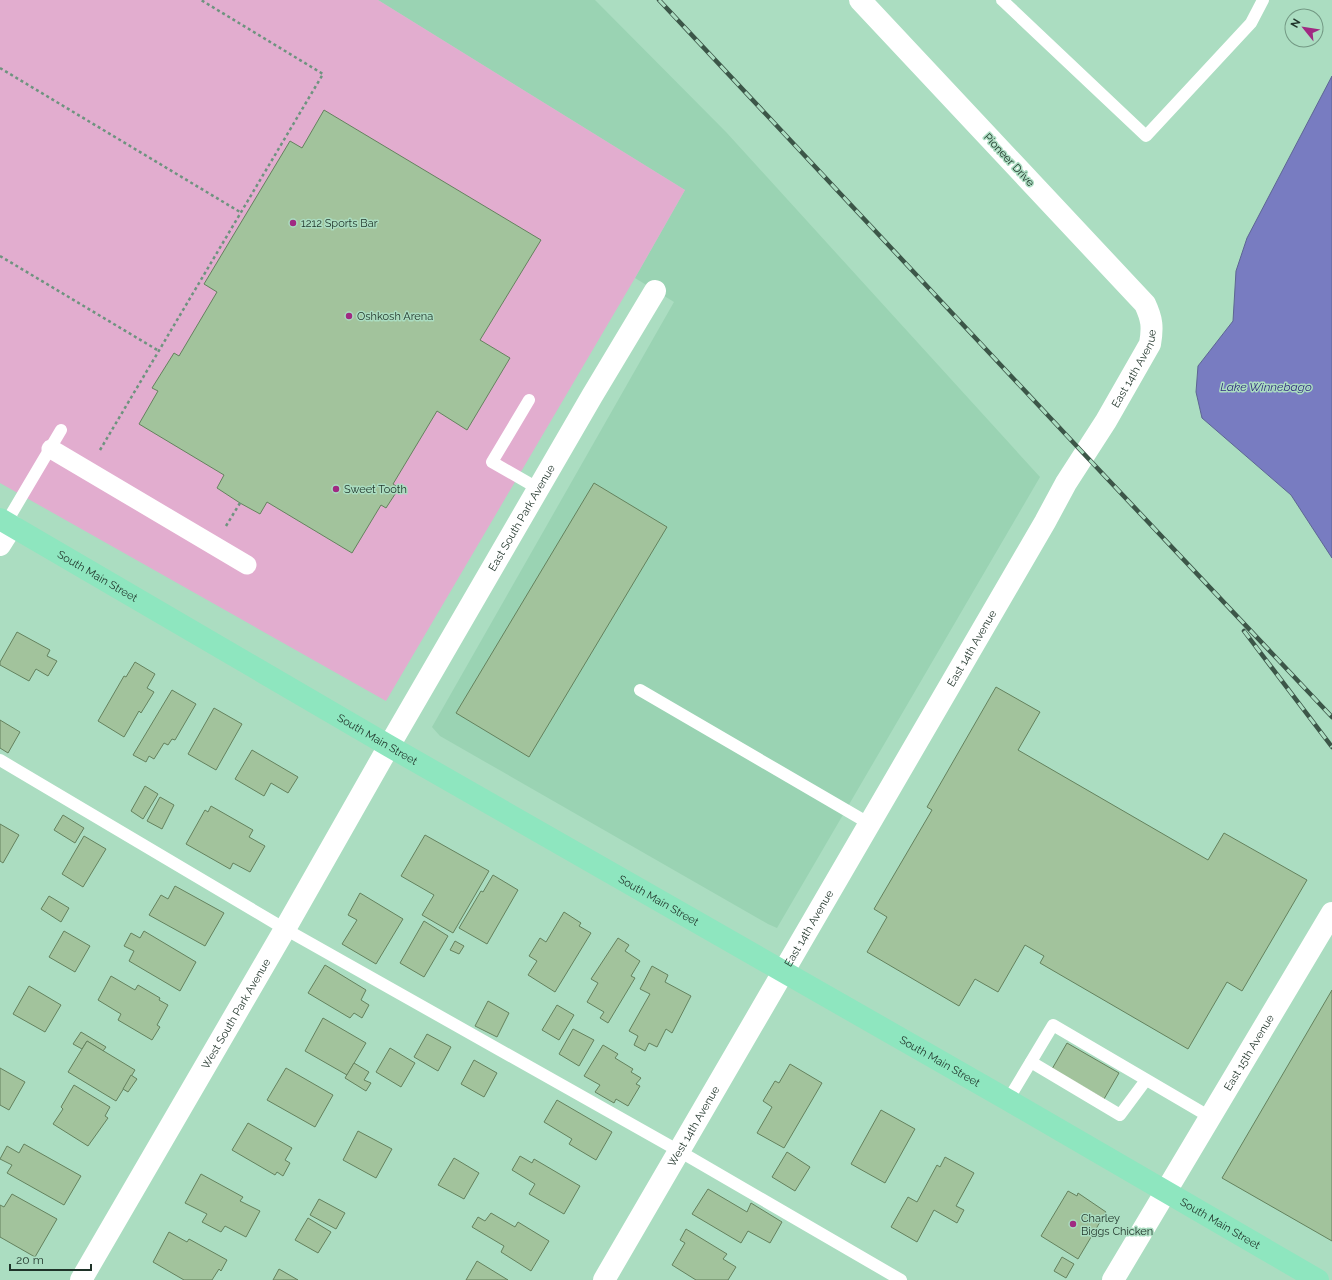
<svg xmlns="http://www.w3.org/2000/svg" width="1332" height="1280" font-family="Raleway,sans-serif">
  <rect width="100%" height="100%" fill="#abddc1"/>
  <polygon fill="#9ad3b3" points="378,0 595,0 726,132 1040,477 777,928 768,924 440,736 432,727 674,302 635,278 685,190"/>
  <polygon fill="#e2adcf" points="0,0 378,0 685,190 635,278 386,701 0,483"/>
  <polygon fill="#787cc1" stroke="#5d6693" points="1332,76 1332,558 1291,495 1202,418 1196,392 1198,366 1233,321 1236,271 1247,238"/>
  <g fill="#a2c39c" stroke="#64825e">
    <polygon points="324,110 541,240 480,340 510,358 467,430 437,411 393,484 399,488 386,508 381,505 352,553 267,502 260,514 240,503 217,488 224,475 139,424 158,391 152,388 174,353 179,356 217,292 204,284 290,141 302,148"/>
    <polygon points="594,483 667,527 529,757 456,713"/>
    <polygon points="17,632 50,650 47,656 57,661 48,676 36,669 29,681 0,665 0,662"/>
    <polygon points="135,662 155,674 147,688 154,692 141,713 139,711 124,737 98,721 124,676 126,677"/>
    <polygon points="996,687 1040,712 1018,750 1208,860 1224,833 1307,880 1242,991 1227,982 1188,1049 1040,963 1044,956 1025,945 998,992 975,979 959,1006 867,952 887,917 874,909 932,810 927,807"/>
    <polygon points="172,690 196,704 175,740 172,739 168,745 164,743 154,759 149,756 146,762 133,755"/>
    <polygon points="214,708 242,724 216,770 188,754"/>
    <polygon points="0,720 20,732 8,753 0,748"/>
    <polygon points="252,750 298,777 288,793 271,783 264,796 235,779"/>
    <polygon points="145,786 158,794 143,819 131,811"/>
    <polygon points="160,797 174,805 162,829 147,821"/>
    <polygon points="211,806 253,830 249,837 265,846 250,872 233,863 230,869 186,844 205,810 208,812"/>
    <polygon points="63,815 84,828 75,843 54,830"/>
    <polygon points="0,824 19,835 3,863 0,861"/>
    <polygon points="425,835 489,871 453,933 422,915 434,895 401,876"/>
    <polygon points="84,836 106,849 83,887 62,874"/>
    <polygon points="493,875 518,890 487,944 459,928 481,891 483,892"/>
    <polygon points="175,886 224,913 205,946 149,915 161,895 168,899"/>
    <polygon points="360,893 403,919 376,964 342,944 357,920 348,915"/>
    <polygon points="49,896 69,908 61,922 41,909"/>
    <polygon points="564,912 581,923 579,926 591,933 555,992 528,975 537,961 529,956 540,938 546,942"/>
    <polygon points="424,921 448,936 424,977 400,963"/>
    <polygon points="64,931 90,946 75,972 49,957"/>
    <polygon points="144,931 196,962 180,991 129,961 134,951 124,946 131,933 140,938"/>
    <polygon points="618,938 629,945 625,951 640,961 631,976 635,978 608,1023 600,1018 604,1012 587,1002 598,983 591,979"/>
    <polygon points="455,941 464,946 459,954 450,950"/>
    <polygon points="325,965 366,990 361,1000 369,1005 362,1018 354,1013 350,1018 308,993"/>
    <polygon points="652,966 668,975 665,982 691,996 672,1033 666,1029 657,1047 649,1043 645,1051 634,1045 638,1036 629,1031 650,994 640,989"/>
    <polygon points="111,976 135,990 138,985 160,998 159,1000 168,1005 157,1025 160,1027 152,1040 118,1020 121,1014 98,1000"/>
    <polygon points="29,986 61,1005 45,1032 13,1014"/>
    <polygon points="1332,990 1332,1241 1222,1178"/>
    <polygon points="488,1001 509,1013 497,1037 475,1026"/>
    <polygon points="557,1005 574,1015 559,1040 542,1030"/>
    <polygon points="323,1018 366,1043 347,1075 305,1051"/>
    <polygon points="573,1029 594,1040 579,1066 559,1054"/>
    <polygon points="81,1032 106,1047 103,1051 87,1041 82,1049 73,1044"/>
    <polygon points="427,1034 451,1047 438,1071 414,1057"/>
    <polygon points="87,1041 135,1070 116,1101 68,1072"/>
    <polygon points="1067,1043 1119,1073 1104,1099 1052,1069"/>
    <polygon points="603,1045 618,1054 615,1058 633,1069 631,1072 641,1078 636,1084 640,1086 628,1106 616,1099 614,1103 595,1092 600,1085 584,1076"/>
    <polygon points="390,1048 415,1063 401,1087 376,1072"/>
    <polygon points="474,1060 497,1073 484,1097 461,1084"/>
    <polygon points="354,1063 369,1072 364,1080 371,1083 366,1091 345,1078"/>
    <polygon points="790,1064 822,1083 784,1148 757,1133 772,1107 763,1101 775,1081 779,1083"/>
    <polygon points="0,1068 25,1082 9,1110 0,1105"/>
    <polygon points="286,1068 333,1095 315,1127 267,1100"/>
    <polygon points="131,1075 137,1079 128,1092 123,1089"/>
    <polygon points="74,1085 110,1107 105,1116 108,1118 88,1146 53,1124 63,1109 61,1107"/>
    <polygon points="557,1100 612,1132 596,1160 569,1144 572,1139 544,1122"/>
    <polygon points="881,1110 915,1129 885,1183 851,1164"/>
    <polygon points="248,1123 292,1148 285,1160 290,1163 283,1176 277,1172 275,1175 232,1150"/>
    <polygon points="358,1131 392,1149 376,1178 343,1160"/>
    <polygon points="24,1144 81,1176 64,1205 7,1173 12,1165 0,1159 7,1146 19,1153"/>
    <polygon points="787,1152 810,1167 795,1191 772,1177"/>
    <polygon points="520,1156 532,1163 534,1159 580,1186 564,1214 529,1194 535,1184 512,1170"/>
    <polygon points="945,1157 974,1173 956,1206 964,1210 957,1223 934,1210 917,1242 891,1227 908,1197 917,1202 937,1165 940,1167"/>
    <polygon points="454,1158 479,1173 464,1199 438,1185"/>
    <polygon points="201,1174 243,1197 240,1201 260,1211 246,1237 225,1226 221,1232 202,1222 207,1214 185,1203"/>
    <polygon points="708,1189 747,1212 751,1203 782,1222 770,1243 748,1231 741,1243 692,1214"/>
    <polygon points="1068,1191 1077,1196 1078,1193 1106,1212 1078,1259 1041,1236"/>
    <polygon points="12,1194 57,1219 35,1257 0,1237 0,1205 4,1207"/>
    <polygon points="319,1199 345,1213 336,1229 310,1215"/>
    <polygon points="491,1213 515,1227 518,1222 549,1241 531,1271 501,1252 504,1246 472,1227 478,1217 485,1221"/>
    <polygon points="308,1218 331,1232 318,1253 295,1240"/>
    <polygon points="686,1229 727,1254 723,1259 736,1267 728,1280 696,1280 672,1265 685,1243 680,1240"/>
    <polygon points="169,1232 187,1242 189,1239 227,1260 221,1271 219,1269 212,1280 184,1280 153,1262"/>
    <polygon points="1062,1257 1074,1264 1066,1278 1054,1271"/>
    <polygon points="477,1261 508,1280 466,1280"/>
    <polygon points="279,1269 298,1280 273,1280"/>
  </g>
  <g fill="none" stroke-linecap="round" stroke-linejoin="round">
    <g stroke="#6e937f" stroke-width="2.5" stroke-dasharray="3 3" stroke-linecap="butt">
      <polyline points="0,68 240,212"/>
      <polyline points="0,256 159,351"/>
      <polyline points="100,450 323,74 201,0"/>
      <polyline points="226,526 240,503"/>
    </g>
    <g stroke="#fff" stroke-width="12">
      <polyline points="1002,0 1146,136 1251,23 1263,0"/>
      <polyline points="529,400 492,462 539,489"/>
      <polyline points="6,523 61,430"/>
      <polyline points="640,690 870,824"/>
      <polyline points="0,760 285,929 679,1151 901,1280"/>
      <polyline points="1031,1062 1120,1115 1146,1080"/>
      <polyline points="1008,1100 1053,1025 1210,1117"/>
    </g>
    <polyline stroke="#fff" stroke-width="19" points="51,449 247,565"/>
    <g stroke="#fff" stroke-width="22">
      <polyline points="0,545 12,526"/>
      <path id="s1" d="M389,746l203,-350 63,-105"/>
      <path id="s2" d="M604,1280l441,-758 21,-39 40,-62 44,-77c3,-17 2,-25 -5,-40l-285,-304"/>
      <path id="s3" d="M1113,1280l219,-367"/>
    </g>
    <path stroke="#fff" stroke-width="22" id="s4" d="M81,1280l204,-351 104,-183"/>
    <path stroke="#8ee6bf" stroke-width="22" id="s5" d="M0,519l389,227 619,354 310,180"/>
    <g stroke="#3c5648" stroke-width="4.5">
      <g id="rail">
        <polyline points="659,0 1085,455 1332,717"/>
        <polyline points="1244,631 1332,747"/>
      </g>
    </g>
    <use href="#rail" stroke="#abddc1" stroke-width="3" stroke-dasharray="9" stroke-linecap="butt"/>
  </g>
  <g fill="#a02982" stroke="#abddc1" stroke-width="1.5">
    <circle cx="293" cy="223" r="4"/>
    <circle cx="349" cy="316" r="4"/>
    <circle cx="336" cy="489" r="4"/>
    <circle cx="1073" cy="1224" r="4"/>
  </g>
  <g text-anchor="middle" dominant-baseline="central" stroke-width="3" stroke-linejoin="round" paint-order="stroke">
    <g font-size="11" fill="#1f3329" stroke="#abddc1">
      <text transform="translate(1009 160) rotate(47)">Pioneer Drive</text>
      <text stroke="none"><textPath href="#s2" startOffset="1055">East 14th Avenue</textPath></text>
      <text stroke="none"><textPath href="#s1" startOffset="264">East South Park Avenue</textPath></text>
      <text stroke="none"><textPath href="#s5" startOffset="113">South Main Street</textPath></text>
      <text stroke="none"><textPath href="#s2" startOffset="731">East 14th Avenue</textPath></text>
      <text stroke="none"><textPath href="#s5" startOffset="437">South Main Street</textPath></text>
      <text stroke="none"><textPath href="#s5" startOffset="761">South Main Street</textPath></text>
      <text stroke="none"><textPath href="#s2" startOffset="407">East 14th Avenue</textPath></text>
      <text stroke="none"><textPath href="#s4" startOffset="308">West South Park Avenue</textPath></text>
      <text stroke="none"><textPath href="#s3" startOffset="265">East 15th Avenue</textPath></text>
      <text stroke="none"><textPath href="#s5" startOffset="1085">South Main Street</textPath></text>
      <text stroke="none"><textPath href="#s2" startOffset="178">West 14th Avenue</textPath></text>
      <text stroke="none"><textPath href="#s5" startOffset="1409">South Main Street</textPath></text>
    </g>
    <g font-size="11" fill="#1f3329" stroke="#abddc1" text-anchor="start">
      <text x="301" y="223">1212 Sports Bar</text>
      <text x="357" y="316">Oshkosh Arena</text>
      <text x="344" y="489">Sweet Tooth</text>
      <text x="1081" y="1218">Charley<tspan x="1081" dy="13">Biggs Chicken</tspan></text>
    </g>
    <g font-size="12" font-style="italic" fill="#302a7d" stroke="#abddc1">
      <text x="1266" y="387">Lake Winnebago</text>
    </g>
  </g>
  <g transform="translate(1304 28) rotate(300)"><circle r="19" fill="#abddc1" stroke="#739984"/>
  <path d="M0-3L7 15L0 10L-7 15Z" fill="#a02982"/>
  <text y="-6" font-size="11" font-weight="bold" text-anchor="middle" fill="#1f3329">N</text>
  </g>
  <path d="M10 1264v6h81v-6" fill="none" stroke="#1f3329" stroke-width="2"/>
  <text x="16" y="1264" font-size="12" fill="#1f3329" stroke="#abddc1" stroke-width="3" paint-order="stroke">20 m</text>
</svg>
